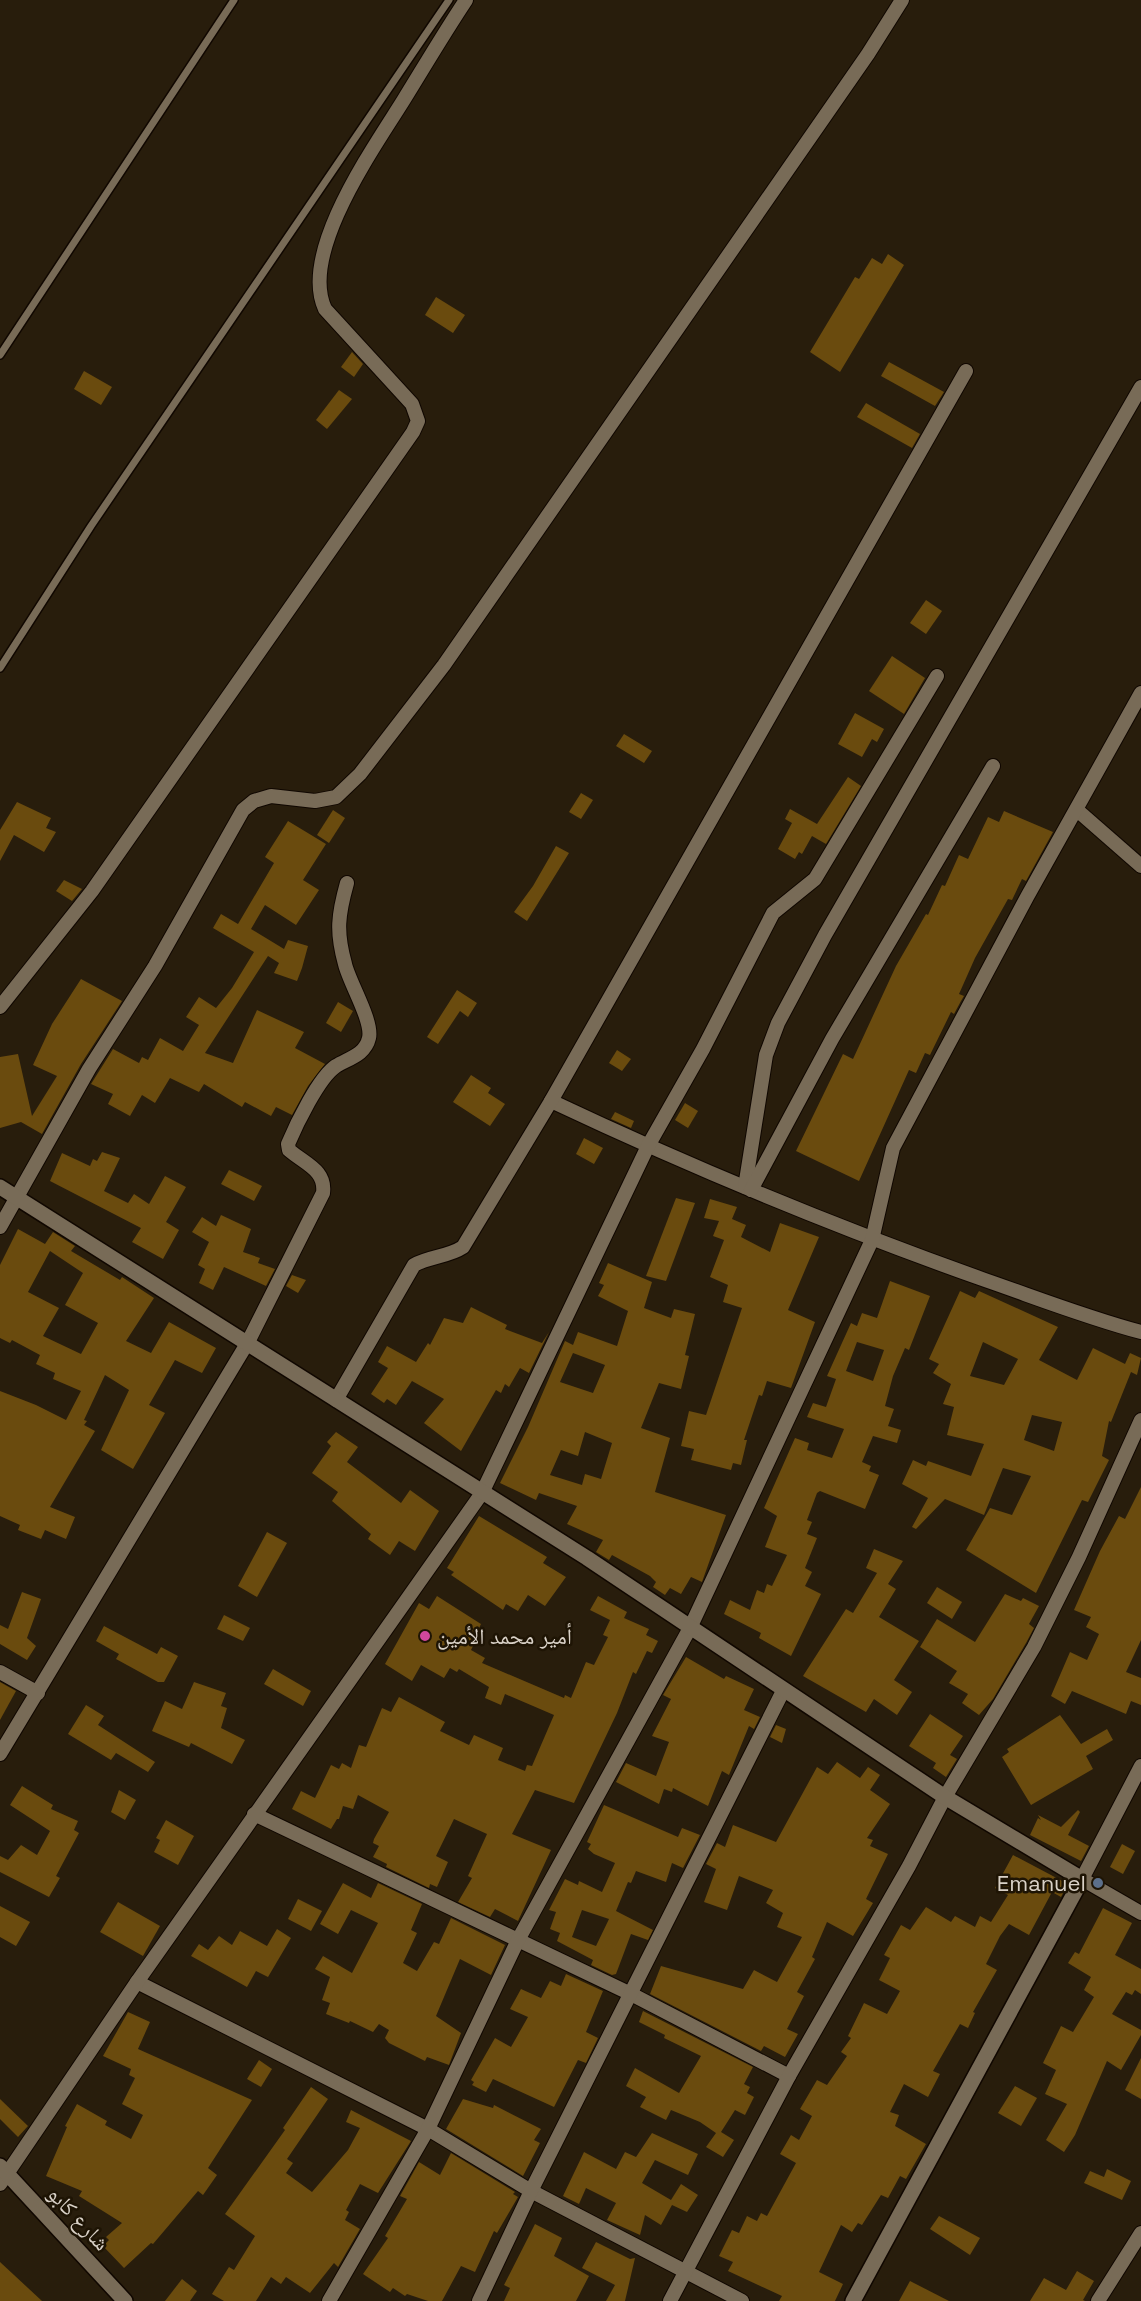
<svg xmlns="http://www.w3.org/2000/svg" width="1141" height="2301" font-family="'Space Grotesk','Noto Naskh Arabic',sans-serif">
  <rect width="100%" height="100%" fill="#281d0c"/>
  <g fill="#6a4b0e" fill-rule="evenodd">
    <polygon points="888,254 904,265 840,372 810,352 855,277 859,279 872,258 882,264"/>
    <polygon points="436,297 465,315 453,333 425,315"/>
    <polygon points="352,352 363,364 354,377 341,367"/>
    <polygon points="889,362 944,392 935,406 881,376"/>
    <polygon points="84,371 112,387 101,405 74,389"/>
    <polygon points="339,390 352,399 327,429 316,420"/>
    <polygon points="866,403 920,434 912,448 857,417"/>
    <polygon points="926,600 942,611 926,634 910,623"/>
    <polygon points="892,656 925,678 904,714 869,691"/>
    <polygon points="855,713 884,729 877,742 872,739 862,757 838,744"/>
    <polygon points="624,734 652,751 644,763 616,746"/>
    <polygon points="848,777 861,786 826,844 812,836 802,854 799,852 795,859 778,849 792,823 785,819 790,809 817,824"/>
    <polygon points="581,793 593,800 581,819 569,812"/>
    <polygon points="17,802 51,818 46,828 56,832 44,852 14,835 0,861 0,830"/>
    <polygon points="333,810 345,818 329,843 317,835"/>
    <polygon points="1004,811 1053,832 1026,881 1022,879 1012,900 1008,899 975,958 959,994 964,996 961,1001 954,1014 951,1012 930,1055 925,1053 916,1073 909,1070 859,1181 796,1151 843,1054 853,1059 896,966 926,914 928,915 942,885 945,886 959,855 968,859 988,817 999,822"/>
    <polygon points="288,821 326,844 303,880 319,890 296,925 265,905 251,929 284,949 288,940 308,946 302,968 297,981 274,973 279,963 268,956 205,1053 233,1063 257,1010 304,1032 295,1048 325,1064 308,1086 292,1115 276,1107 271,1116 245,1102 242,1107 204,1084 199,1092 170,1078 155,1103 142,1095 130,1116 108,1104 113,1094 91,1084 113,1049 139,1063 142,1057 148,1060 160,1038 183,1051 199,1025 186,1017 199,997 216,1008 232,988 254,952 213,928 221,914 238,924 274,863 265,857"/>
    <polygon points="556,846 569,853 527,921 514,912 533,886"/>
    <polygon points="64,880 82,889 72,901 56,891"/>
    <polygon points="81,979 122,1001 81,1064 42,1134 21,1122 0,1128 0,1057 18,1054 32,1116 57,1076 33,1065 52,1024"/>
    <polygon points="457,990 477,1003 468,1017 460,1011 438,1044 427,1037"/>
    <polygon points="338,1002 353,1011 341,1032 326,1023"/>
    <polygon points="617,1050 631,1059 622,1071 609,1063"/>
    <polygon points="471,1075 491,1088 488,1093 505,1104 490,1126 453,1102"/>
    <polygon points="685,1103 698,1111 688,1128 675,1120"/>
    <polygon points="615,1112 634,1121 631,1128 611,1119"/>
    <polygon points="584,1138 603,1148 594,1164 576,1154"/>
    <polygon points="102,1152 120,1158 104,1191 128,1203 134,1194 149,1204 165,1176 186,1187 166,1222 179,1230 163,1259 132,1242 141,1228 50,1181 62,1153 90,1166 93,1159 97,1161"/>
    <polygon points="229,1170 262,1186 254,1201 221,1184"/>
    <polygon points="676,1198 695,1203 666,1281 646,1276"/>
    <polygon points="710,1199 737,1207 732,1219 746,1225 741,1237 770,1252 780,1223 819,1237 788,1310 815,1322 791,1388 767,1381 762,1396 759,1395 744,1440 747,1440 741,1465 733,1463 731,1470 691,1460 694,1449 681,1446 689,1411 706,1415 742,1308 723,1302 728,1285 710,1277 724,1240 713,1236 719,1221 704,1218"/>
    <polygon points="221,1215 251,1229 243,1252 260,1258 258,1263 275,1269 266,1286 224,1267 213,1290 199,1283 205,1269 198,1265 209,1242 192,1232 202,1217 216,1226"/>
    <path d="M18,1229l27,15 8,-12 22,14 -4,5 49,29 2,-3 32,21 -28,43 25,12 18,-31 47,26 -14,25 -27,-13 -26,45 16,8 -32,56 -32,-19 28,-60 -24,-15 -21,45 3,1 -3,4 11,6 -45,76 25,10 -9,22 -21,-9 -4,9 -23,-9 2,-5 -20,-9v-125l36,14 30,15 15,-29 -28,-12 2,-6 -19,-9 4,-9 -28,-15 -2,3 -10,-5v-73zM50,1251l33,22 -18,32 33,18 -17,31 -38,-18 16,-28 -31,-16z"/>
    <path d="M608,1263l44,19 -8,26 27,10 3,-9 21,5 -10,41 4,1 -8,33 -22,-6 -18,45 29,10 -15,54 71,23 -24,67 -11,-5 -10,17 -11,-6 -5,7 -12,-8 3,-5 -6,-6 -38,-21 -3,5 -13,-8 7,-12 -36,-16 10,-18 -38,-13 -3,7 -36,-17 28,-56 37,-86 8,4 5,-13 39,14 11,-35 -30,-15 6,-11 -5,-2zM573,1353l32,12 -12,28 -33,-11zM585,1432l27,11 -11,36 -16,-5 -3,11 -32,-10 11,-25 17,6z"/>
    <polygon points="292,1275 306,1280 298,1293 286,1286"/>
    <path d="M890,1281l40,15 -21,54 -4,-2 -12,28 -8,30 9,3 -6,17 13,4 -4,13 -24,-7 -11,26 9,4 -2,5 10,4 -14,34 -45,-18 -3,2 -10,27 5,2 -5,12 10,4 -12,30 7,4 -7,14 16,8 -30,62 -32,-18 2,-5 -37,-19 6,-14 20,10 7,-20 7,3 3,-9 5,2 15,-31 -22,-8 12,-31 -13,-8 31,-70 14,5 -2,7 25,8 12,-29 -37,-12 6,-14 13,4 10,-28 -9,-3 24,-53 6,3 5,-13 15,5zM857,1342l27,8 -11,31 -27,-10z"/>
    <path d="M960,1291l15,7 4,-7 79,36 -19,33 38,20 16,-32 32,16 5,-11 11,5 -4,17 -6,-3 -20,50 -2,-1 -7,35 7,4 -21,42 -6,-2 -46,93 -70,-43 24,-42 22,7 19,-39 -28,-8 -19,47 -39,-16 -29,30 -4,-2 16,-29 -26,-14 11,-24 13,6 2,-5 43,15 13,-32 -37,-9 7,-28 -11,-3 8,-20 -18,-11 6,-9 -10,-5zM983,1342l35,17 -14,26 -34,-9zM1032,1415l30,7 -8,29 -30,-11z"/>
    <polygon points="471,1307 507,1325 505,1329 542,1343 549,1332 529,1373 520,1368 509,1387 505,1384 501,1393 496,1390 461,1451 424,1423 444,1399 412,1381 396,1405 387,1399 384,1403 371,1394 388,1368 378,1362 387,1346 416,1362 428,1343 430,1345 444,1318 463,1323"/>
    <polygon points="336,1432 358,1447 347,1462 401,1503 410,1490 439,1511 415,1551 399,1541 390,1555 368,1539 371,1534 332,1501 338,1492 312,1473 331,1446 327,1442"/>
    <polygon points="1141,1487 1141,1640 1126,1672 1141,1678 1141,1705 1131,1701 1126,1714 1072,1691 1065,1704 1051,1696 1070,1652 1087,1660 1099,1634 1086,1627 1091,1617 1074,1610 1100,1551 1119,1516 1125,1519"/>
    <polygon points="479,1516 547,1557 543,1563 566,1577 545,1606 528,1595 518,1611 506,1604 503,1610 451,1575 454,1572 447,1568"/>
    <polygon points="267,1532 287,1543 257,1597 238,1586"/>
    <polygon points="874,1549 903,1561 888,1584 896,1589 879,1617 919,1641 894,1680 912,1692 897,1715 874,1699 866,1712 803,1676 846,1609 853,1613 877,1573 866,1568"/>
    <polygon points="937,1587 962,1602 952,1619 927,1603"/>
    <polygon points="22,1592 41,1599 27,1638 36,1646 27,1660 0,1644 0,1625 8,1629"/>
    <polygon points="1005,1594 1021,1601 1023,1598 1039,1606 1029,1624 1034,1628 1026,1643 993,1699 979,1715 962,1703 968,1694 949,1683 957,1671 920,1647 937,1619 975,1642"/>
    <polygon points="437,1596 481,1624 471,1645 473,1646 471,1650 485,1658 482,1663 564,1698 565,1695 571,1698 586,1662 594,1665 608,1637 603,1635 610,1620 590,1610 598,1596 627,1612 624,1618 649,1629 646,1635 658,1641 652,1653 647,1651 636,1674 633,1672 617,1713 574,1803 535,1790 512,1834 551,1850 518,1921 495,1909 490,1917 458,1902 472,1878 468,1876 487,1834 454,1819 436,1856 448,1862 437,1887 430,1884 429,1888 386,1867 387,1864 373,1857 379,1846 373,1843 374,1839 389,1812 358,1795 353,1809 343,1806 339,1819 337,1819 331,1829 292,1809 301,1791 315,1798 331,1765 339,1769 342,1763 351,1768 359,1745 366,1747 382,1708 391,1712 399,1697 445,1722 440,1731 469,1745 474,1735 503,1748 498,1760 525,1771 527,1765 532,1766 554,1715 505,1694 501,1705 485,1698 489,1687 459,1669 457,1672 450,1668 444,1678 421,1665 412,1681 385,1664 419,1603 429,1609"/>
    <polygon points="224,1615 250,1628 243,1641 217,1629"/>
    <polygon points="104,1626 157,1654 161,1647 178,1656 164,1682 158,1682 116,1659 119,1654 96,1641"/>
    <polygon points="686,1657 724,1679 726,1676 754,1689 744,1710 760,1717 754,1729 749,1726 729,1775 722,1771 708,1806 673,1788 672,1792 664,1789 659,1804 616,1782 626,1763 656,1776 669,1742 652,1736 671,1699 663,1695"/>
    <polygon points="273,1669 311,1691 303,1706 264,1684"/>
    <polygon points="0,1682 16,1691 0,1720"/>
    <polygon points="194,1682 226,1693 221,1706 227,1708 221,1728 245,1740 232,1764 191,1743 189,1747 152,1731 165,1701 182,1709"/>
    <polygon points="86,1705 104,1716 98,1725 155,1762 148,1772 116,1753 111,1760 68,1734"/>
    <polygon points="930,1714 963,1736 950,1755 957,1759 946,1777 933,1768 936,1763 909,1746"/>
    <polygon points="1060,1715 1081,1744 1107,1729 1113,1740 1086,1756 1093,1769 1031,1805 1002,1757 1009,1752 1007,1749"/>
    <polygon points="776,1725 786,1729 782,1743 770,1737"/>
    <polygon points="837,1762 860,1778 868,1767 880,1775 870,1790 890,1804 867,1838 873,1840 870,1846 888,1854 866,1899 873,1903 853,1936 827,1922 812,1957 815,1959 797,1992 804,1996 787,2029 798,2034 785,2057 764,2046 761,2051 650,1994 661,1966 743,1989 754,1970 777,1982 802,1937 777,1927 783,1913 766,1903 773,1890 739,1876 727,1910 704,1902 716,1869 706,1864 717,1843 725,1847 733,1825 776,1842 817,1767 828,1774"/>
    <polygon points="22,1786 53,1805 51,1809 78,1821 74,1830 79,1833 56,1876 60,1878 49,1897 0,1872 0,1856 8,1860 21,1845 37,1855 50,1831 10,1805"/>
    <polygon points="119,1790 136,1800 125,1820 111,1812"/>
    <path d="M604,1805l74,32 4,-9 18,7 -17,33 -11,-5 -6,19 -30,-11 -5,12 -3,-1 -12,29 37,19 -5,10 -17,-6 -15,40 -4,1 -21,-10 2,-5 -36,-19 3,-8 -10,-4 6,-17 -7,-2 16,-31 13,6 1,-4 23,11 13,-29 -21,-9 -6,-5 3,-5 -4,-2zM582,1910l27,9 -13,27 -24,-9z"/>
    <polygon points="1078,1810 1080,1812 1068,1835 1089,1846 1081,1861 1030,1835 1038,1818 1041,1820 1038,1815 1061,1827"/>
    <polygon points="166,1820 194,1836 178,1865 154,1852 160,1840 156,1838"/>
    <polygon points="1122,1844 1135,1851 1123,1874 1110,1867"/>
    <polygon points="1013,1855 1068,1884 1061,1897 1052,1892 1029,1935 1009,1924 1000,1936 986,1964 997,1970 973,2012 975,2013 968,2028 960,2024 933,2071 940,2074 928,2097 904,2084 890,2112 899,2115 895,2126 926,2144 906,2179 900,2176 888,2198 881,2195 862,2225 858,2223 852,2232 841,2225 819,2272 843,2284 835,2301 779,2301 782,2296 728,2271 733,2262 719,2256 732,2230 739,2233 747,2216 757,2221 761,2213 767,2216 796,2163 780,2154 791,2135 799,2140 812,2116 800,2109 817,2080 827,2085 847,2056 841,2052 851,2038 848,2036 864,2003 887,2014 900,1991 879,1980 890,1958 884,1955 901,1925 910,1930 926,1907 951,1922 955,1916 975,1927 980,1916 991,1922 1008,1895 995,1888"/>
    <polygon points="343,1883 371,1898 378,1883 422,1904 411,1930 417,1933 403,1963 417,1971 434,1942 439,1944 451,1918 505,1945 491,1975 460,1959 436,2016 461,2033 449,2065 427,2057 425,2061 389,2043 385,2038 389,2030 379,2024 373,2032 350,2021 349,2023 326,2014 330,2003 322,2000 330,1977 315,1969 323,1956 352,1973 378,1923 351,1910 338,1934 320,1924"/>
    <polygon points="298,1899 322,1911 311,1931 288,1919"/>
    <polygon points="118,1902 160,1926 143,1956 100,1932"/>
    <polygon points="0,1906 30,1922 16,1946 0,1937"/>
    <polygon points="1103,1908 1132,1923 1115,1955 1141,1969 1141,1994 1135,1990 1132,1995 1126,1992 1112,2014 1141,2030 1141,2035 1121,2070 1107,2061 1075,2135 1064,2152 1046,2140 1067,2104 1045,2094 1056,2070 1043,2063 1061,2026 1073,2032 1094,1997 1084,1990 1091,1977 1068,1963 1075,1952 1079,1954"/>
    <polygon points="277,1929 291,1938 268,1977 256,1971 247,1987 191,1956 199,1944 208,1950 219,1936 232,1945 240,1931 267,1946"/>
    <polygon points="566,1974 603,1991 586,2032 598,2038 586,2063 578,2060 554,2107 493,2079 486,2092 472,2085 474,2082 471,2080 495,2038 511,2047 528,2017 510,2009 521,1989 541,1998 550,1981 561,1986"/>
    <polygon points="643,2011 753,2067 744,2084 750,2087 747,2093 754,2097 745,2115 735,2110 721,2132 734,2140 723,2157 706,2147 716,2133 700,2122 671,2110 666,2120 640,2107 646,2097 626,2086 635,2068 679,2093 701,2056 664,2038 665,2035 639,2022"/>
    <polygon points="128,2012 150,2022 138,2049 252,2100 208,2168 217,2175 203,2195 198,2191 153,2244 151,2243 124,2268 103,2246 109,2240 106,2237 122,2223 79,2196 82,2191 46,2176 67,2127 65,2126 77,2104 107,2121 105,2125 131,2139 143,2115 122,2104 135,2078 129,2075 131,2069 103,2056"/>
    <polygon points="1141,2058 1141,2099 1125,2090"/>
    <polygon points="259,2060 272,2069 261,2087 247,2079"/>
    <polygon points="1015,2086 1037,2098 1021,2126 998,2113"/>
    <polygon points="311,2087 328,2099 287,2159 293,2163 286,2173 312,2192 348,2150 360,2128 346,2122 351,2110 411,2141 378,2193 360,2184 346,2210 349,2212 345,2220 360,2229 338,2267 334,2263 310,2293 286,2277 281,2284 271,2277 256,2301 224,2301 212,2294 229,2267 234,2270 255,2236 225,2214 285,2130 283,2128"/>
    <polygon points="0,2099 28,2126 18,2137 0,2119"/>
    <polygon points="463,2099 493,2108 494,2105 541,2129 534,2140 540,2143 523,2176 446,2129"/>
    <polygon points="652,2133 698,2154 688,2175 655,2160 642,2183 671,2200 681,2184 698,2195 687,2212 672,2205 661,2225 645,2215 640,2235 607,2220 616,2203 586,2188 579,2204 563,2196 584,2152 616,2169 625,2152 636,2157"/>
    <polygon points="451,2153 515,2192 513,2194 518,2197 497,2233 494,2231 475,2272 461,2266 442,2301 428,2301 407,2294 405,2296 393,2288 390,2292 363,2274 388,2238 385,2236 407,2199 400,2196 419,2162 440,2175"/>
    <polygon points="1107,2169 1131,2181 1122,2200 1084,2183 1090,2171 1104,2177"/>
    <polygon points="939,2216 980,2238 970,2255 930,2229"/>
    <polygon points="535,2224 562,2238 554,2256 589,2276 576,2301 504,2301 510,2288 504,2285"/>
    <polygon points="596,2242 630,2259 635,2258 625,2301 606,2301 615,2285 582,2268"/>
    <polygon points="0,2262 42,2301 0,2301"/>
    <polygon points="1077,2271 1094,2281 1083,2300 1085,2301 1030,2301 1044,2278 1066,2290"/>
    <polygon points="182,2279 197,2291 190,2301 165,2301"/>
    <polygon points="910,2281 949,2301 899,2301"/>
  </g>
  <g fill="none" stroke-linecap="round" stroke-linejoin="round">
    <g stroke="#100700" stroke-width="10">
      <g id="lane">
        <polyline points="0,355 234,0"/>
        <polyline points="0,668 91,526 449,0"/>
      </g>
    </g>
    <g stroke="#100700" stroke-width="16">
      <g id="street">
        <polyline points="1077,810 1141,866"/>
        <path d="M0,1007l92,-116 321,-459 5,-11 -6,-17 -87,-95c-26,-56 48,-160 78,-208 21,-34 41,-68 63,-101"/>
        <path d="M551,1101c142,67 287,127 434,179 52,18 103,38 156,52"/>
        <polyline points="745,1187 766,1055 778,1023 825,935 1141,387"/>
        <polyline points="751,1190 832,1039 993,766"/>
        <polyline points="0,1227 89,1069 155,966 243,810 254,801 271,796 315,801 336,797 360,774 444,665 868,54 902,0"/>
        <path d="M336,1400l78,-135c16,-9 34,-8 49,-18l88,-146 415,-730"/>
        <polyline points="0,1672 38,1693"/>
        <path d="M0,1754l248,-412 75,-149c3,-23 -18,-29 -34,-43l-1,-6c8,-19 31,-67 48,-78 13,-8 29,-11 33,-28 4,-17 -20,-56 -24,-74 -9,-32 -7,-49 2,-81"/>
        <polyline points="1141,1766 1082,1879 1141,1913"/>
        <polyline points="254,1814 631,1994 789,2076"/>
        <polyline points="137,1982 428,2129 531,2191 742,2301"/>
        <polyline points="0,2184 137,1982 482,1493 648,1146 703,1049 773,913 815,879 937,676"/>
        <polyline points="329,2301 428,2129 518,1940 690,1628 872,1240 893,1148 1027,897 1141,693"/>
        <polyline points="479,2301 531,2191 783,1691"/>
        <polyline points="670,2301 789,2076 909,1866 945,1797 1034,1647 1079,1557 1141,1420"/>
        <polyline points="1098,2301 1141,2233"/>
      </g>
    </g>
    <g stroke="#100700" stroke-width="18">
      <g id="secondary">
        <polyline points="0,1187 587,1558 945,1797 1082,1879 853,2301"/>
        <polyline points="0,2166 125,2301"/>
      </g>
    </g>
    <use href="#lane" stroke="#786b57" stroke-width="7"/>
    <use href="#street" stroke="#786b57" stroke-width="14"/>
    <use href="#secondary" stroke="#786b57" stroke-width="15"/>
  </g>
  <circle fill="#d1479c" stroke="#1e1404" stroke-width="2" cx="425" cy="1636" r="6"/>
  <circle fill="#5c6f8a" stroke="#1e1404" stroke-width="2" cx="1098" cy="1883" r="6"/>
  <g text-anchor="middle" dominant-baseline="central" stroke-width="5" stroke-linejoin="round" paint-order="stroke">
    <g font-size="22" fill="#d9d1c7" stroke="#1e1404" text-anchor="start">
      <text x="437" y="1636">أمير محمد الأمين</text>
      <text x="1086" y="1883" text-anchor="end">Emanuel</text>
    </g>
    <g font-size="22" fill="#d9d1c7" stroke="#1e1404">
      <text transform="translate(79 2218) rotate(47)">شارع كابو</text>
    </g>
  </g>
</svg>
